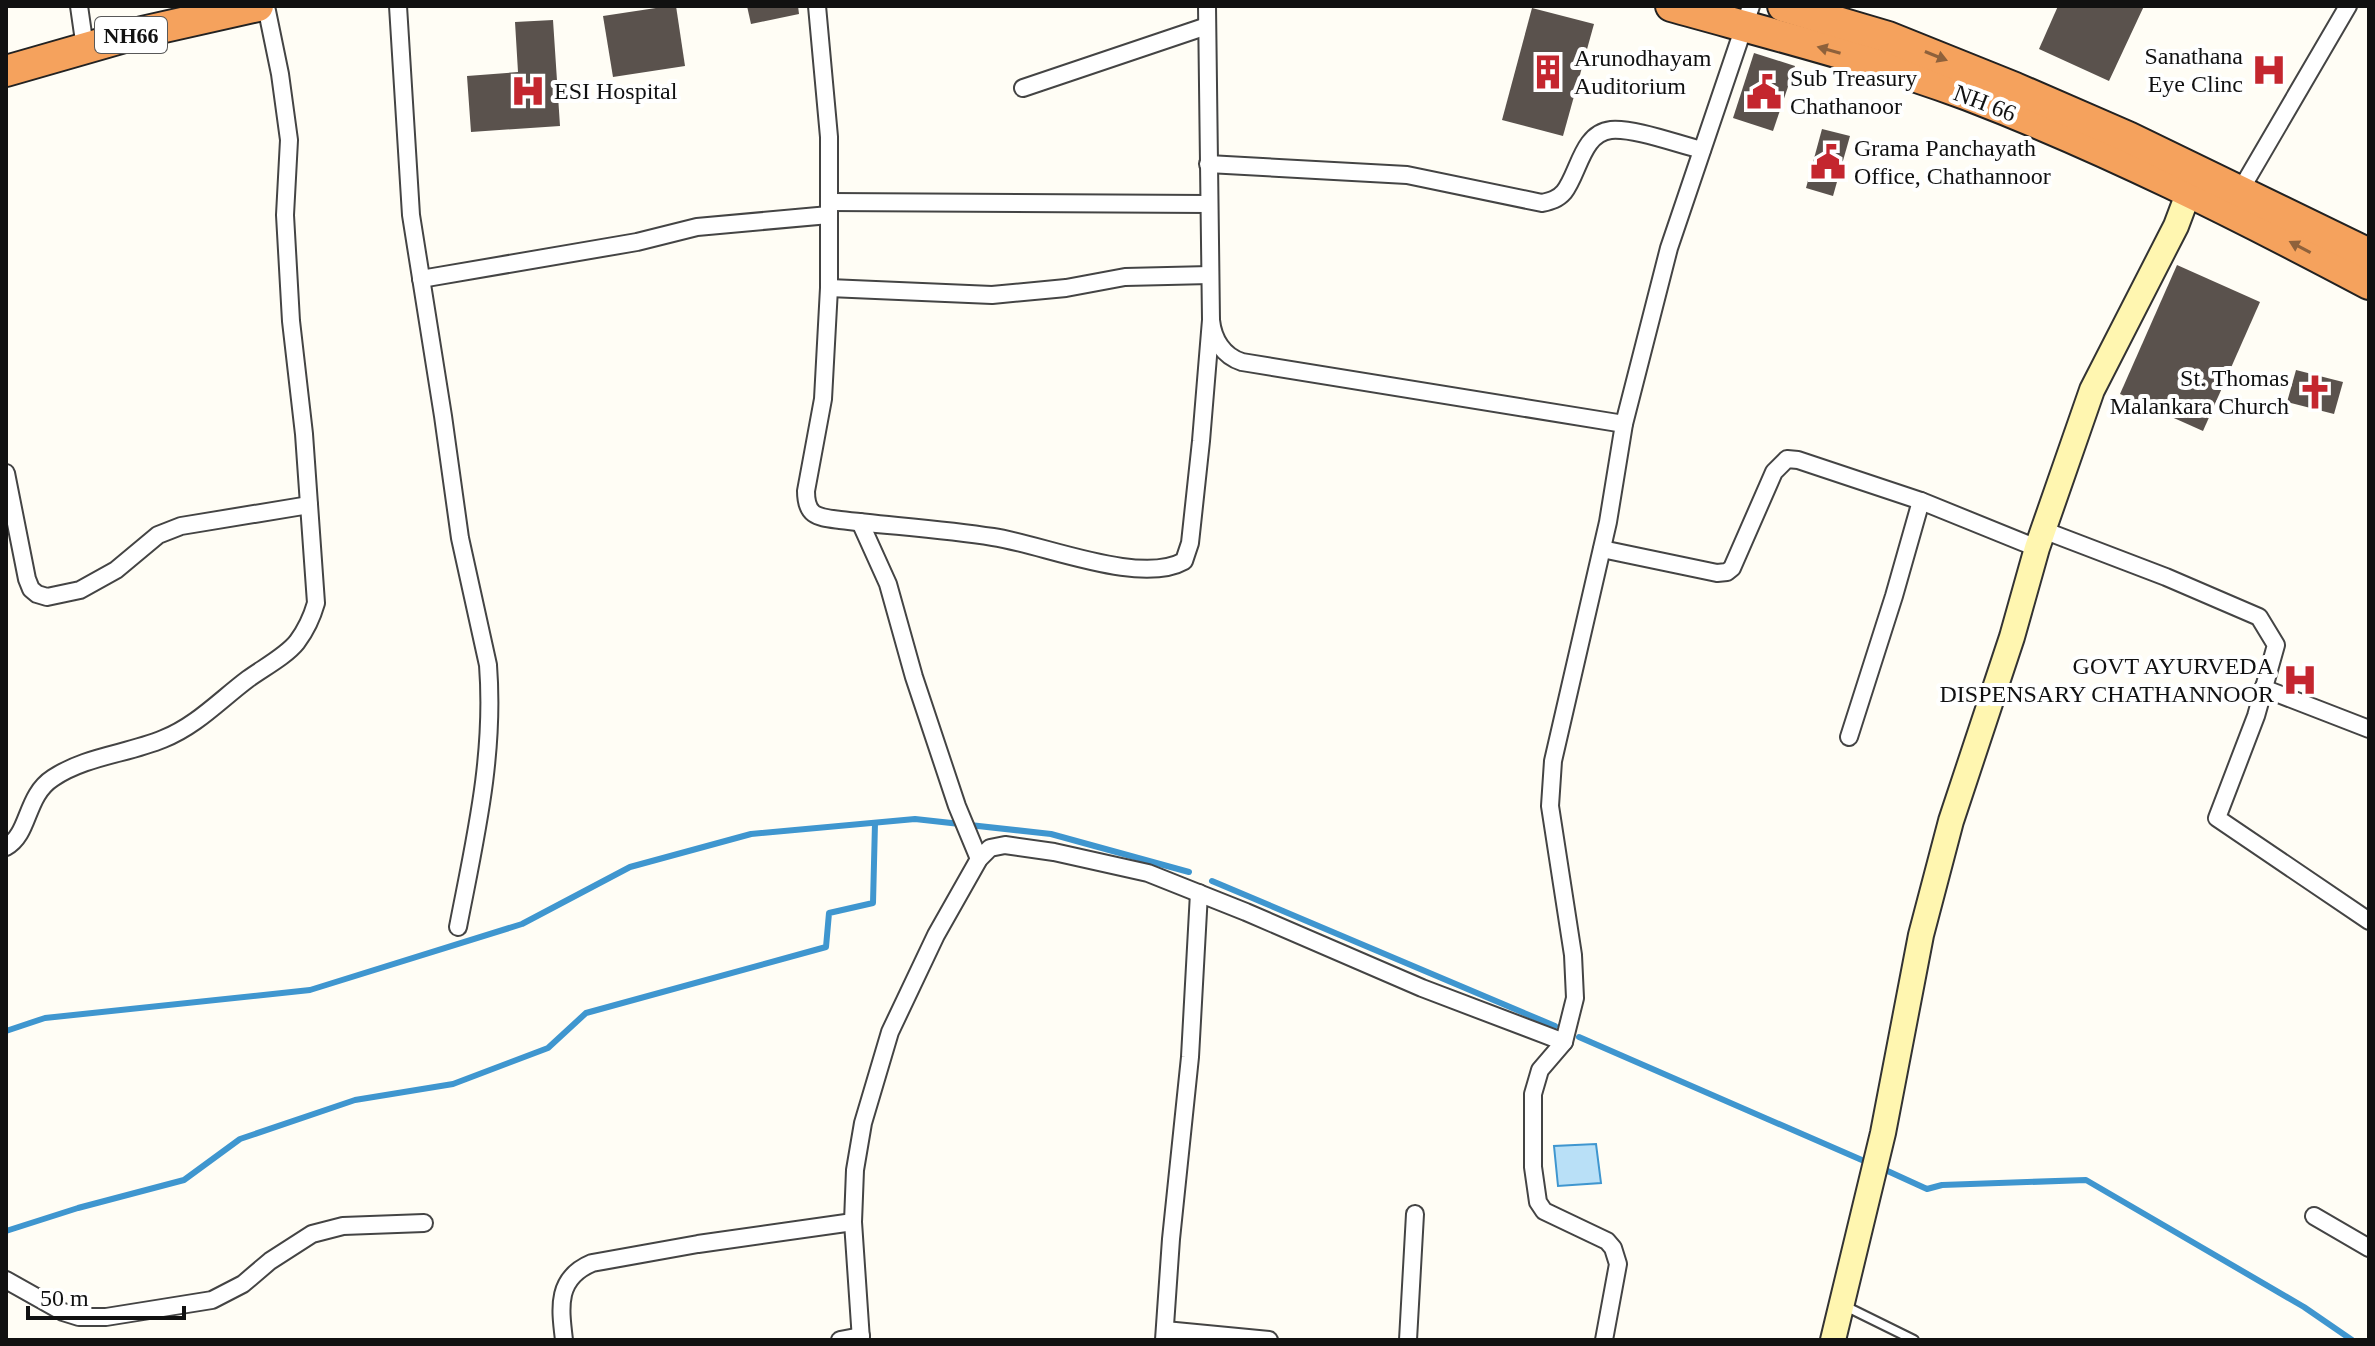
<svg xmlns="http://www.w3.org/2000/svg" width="2375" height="1346" font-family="'Times New Roman',serif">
  <rect width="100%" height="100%" fill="#fffdf5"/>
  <polygon fill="#b9e0f7" stroke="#3f96cf" stroke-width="2" points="1596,1144 1601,1183 1558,1186 1554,1146"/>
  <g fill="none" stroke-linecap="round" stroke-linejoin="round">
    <g stroke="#3f96cf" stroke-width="6">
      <polyline points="1212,881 1555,1026"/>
      <polyline points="6,1031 45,1018 310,990 522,924 630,867 751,834 915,819 1051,834 1189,872"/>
      <polyline points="1579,1037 1871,1164"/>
      <polyline points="1881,1168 1927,1189 1942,1185 2086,1180 2304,1307 2352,1340"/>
      <polyline points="6,1231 78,1208 184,1180 240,1139 355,1100 453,1084 548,1048 586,1013 826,947 829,913 873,903 875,823"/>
    </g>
  </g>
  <g fill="#5a524d">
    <polygon points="669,6 676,6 685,66 613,77 603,16"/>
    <polygon points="747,6 798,6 799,14 751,24"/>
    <polygon points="2058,6 2144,6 2109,81 2039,49"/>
    <polygon points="1532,8 1594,24 1563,136 1502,120"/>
    <polygon points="553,20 560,126 471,132 467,76 518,72 515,22"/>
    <polygon points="1754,53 1795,66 1773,131 1733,118"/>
    <polygon points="1822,129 1850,136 1833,196 1806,188"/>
    <polygon points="2177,265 2260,302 2203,431 2120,394"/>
    <polygon points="2296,370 2343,382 2334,414 2287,402"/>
  </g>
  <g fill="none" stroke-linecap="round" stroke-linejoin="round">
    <g stroke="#444" stroke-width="12">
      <polyline id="lane" points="1843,1305 1914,1340"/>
    </g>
    <g stroke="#444" stroke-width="20">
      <g id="street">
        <polyline points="79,6 85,48"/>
        <path d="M398,6l13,209 32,201 17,122 28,127c7,91 -13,174 -30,262"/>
        <path d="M817,6l12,131v151l-6,111 -17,92c0,26 12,26 34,29 51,6 102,9 153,17 49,7 147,49 191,24l6,-18 11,-102 10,-121"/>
        <path d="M1207,6l4,314c2,19 12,36 31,42l382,62"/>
        <polyline points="1023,88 1207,26"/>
        <path d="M1208,164l199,11 135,28c9,-2 16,-4 22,-11 15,-19 18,-59 47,-62 24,-2 66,14 91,20"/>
        <polyline points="2240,191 2348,6"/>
        <polyline points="829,202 1209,204"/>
        <polyline points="421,279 637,242 697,227 829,215"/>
        <polyline points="829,288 992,295 1066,288 1125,277 1210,275"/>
        <polyline points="6,473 27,579 31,589 37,594 47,597 80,590 116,570 158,535 181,526 309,505"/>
        <polyline points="860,522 888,584 914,677 957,806 979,859"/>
        <polyline points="2043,530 2166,577 2259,617 2276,645 2256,716 2217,818 2369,921"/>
        <polyline points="1602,549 1717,573 1727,572 1732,568 1774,472 1787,459 1798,460 1921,501 2037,548"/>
        <polyline points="2263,688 2369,729"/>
        <polyline points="1849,737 1894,596 1921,501"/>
        <path d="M6,847c24,-13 19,-51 47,-69 33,-22 74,-24 110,-39 33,-13 57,-39 85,-60 15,-11 38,-23 49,-37 9,-12 15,-25 19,-39l-12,-169 -13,-113 -6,-106 4,-75 -9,-66 -14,-68"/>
        <polyline points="2314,1216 2369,1248"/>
        <polyline points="6,1280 63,1312 79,1317 106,1317 212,1300 243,1284 270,1261 312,1234 343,1226 424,1223"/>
        <polyline points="1165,1330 1269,1340"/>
        <path d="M564,1340c-4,-33 -8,-62 28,-77l106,-19 155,-22"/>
        <polyline points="840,1340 861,1336"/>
        <polyline points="861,1340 853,1222 855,1170 863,1123 890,1032 936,935 979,859 990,848 1005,845 1054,852 1148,873 1246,912 1422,988 1564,1042"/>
        <polyline points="1164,1340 1171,1239 1190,1057 1199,893"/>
        <polyline points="1408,1340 1415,1214"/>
        <polyline points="1604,1340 1618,1264 1613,1248 1607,1241 1544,1211 1538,1202 1533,1167 1533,1094 1540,1070 1564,1042 1575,998 1573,955 1550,806 1553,761 1608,522 1624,424 1669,248 1751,6"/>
      </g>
    </g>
    <g stroke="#333" stroke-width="28">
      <polyline id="secondary" points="1833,1340 1883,1133 1921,935 1951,821 2012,637 2037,548 2092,390 2176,226 2194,178"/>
    </g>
    <g stroke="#222" stroke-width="34">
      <g id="highway">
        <path d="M1671,6c100,28 200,53 297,89 138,53 271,120 401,189"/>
        <polyline points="1783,6 1888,37 2015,88 2128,137 2369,254"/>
        <polyline points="6,71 142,32 258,6"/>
      </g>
    </g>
    <use href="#lane" stroke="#fff" stroke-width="8"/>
    <use href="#street" stroke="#fff" stroke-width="16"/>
    <use href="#secondary" stroke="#fff6b0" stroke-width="24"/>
    <use href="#highway" stroke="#f5a25d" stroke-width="30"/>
  </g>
  <defs><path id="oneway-solid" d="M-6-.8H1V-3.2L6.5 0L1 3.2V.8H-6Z" transform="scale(2)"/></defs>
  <g fill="#8e613b">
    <use href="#oneway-solid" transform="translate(1829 50) rotate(-164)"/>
    <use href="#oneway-solid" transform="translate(1936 56) rotate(22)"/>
    <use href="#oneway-solid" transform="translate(2300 247) rotate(-152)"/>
  </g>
  <defs>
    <g id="hospital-bare" transform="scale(2.76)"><path d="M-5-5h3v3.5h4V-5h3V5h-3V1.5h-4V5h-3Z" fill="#c4262e" stroke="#fff" stroke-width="2.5" paint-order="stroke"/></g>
    <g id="building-bare" transform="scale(2.76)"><path d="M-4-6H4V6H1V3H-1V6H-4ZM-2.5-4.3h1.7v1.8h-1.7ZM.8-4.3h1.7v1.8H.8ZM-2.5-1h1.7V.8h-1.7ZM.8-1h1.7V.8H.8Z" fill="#c4262e" stroke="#fff" stroke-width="2.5" paint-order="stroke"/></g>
    <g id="civic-bare" transform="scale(2.76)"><path d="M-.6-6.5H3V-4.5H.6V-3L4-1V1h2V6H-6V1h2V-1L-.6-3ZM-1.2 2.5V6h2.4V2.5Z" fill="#c4262e" stroke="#fff" stroke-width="2.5" paint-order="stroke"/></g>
    <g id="church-bare" transform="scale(2.76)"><path d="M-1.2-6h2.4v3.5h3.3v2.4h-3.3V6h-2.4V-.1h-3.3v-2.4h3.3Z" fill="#c4262e" stroke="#fff" stroke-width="2.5" paint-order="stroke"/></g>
  </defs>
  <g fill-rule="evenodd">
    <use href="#hospital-bare" x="2269" y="70"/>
    <use href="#building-bare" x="1548" y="72"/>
    <use href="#hospital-bare" x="528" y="91"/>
    <use href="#civic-bare" x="1764" y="92"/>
    <use href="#civic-bare" x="1828" y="162"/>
    <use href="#church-bare" x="2315" y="392"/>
    <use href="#hospital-bare" x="2300" y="680"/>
  </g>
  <g text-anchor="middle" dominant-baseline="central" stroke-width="8" stroke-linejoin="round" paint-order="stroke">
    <rect fill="#fff" stroke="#585858" stroke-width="2" x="95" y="17" width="72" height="36" rx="6"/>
    <g font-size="22" font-weight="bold" fill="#111">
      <text x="131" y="35">NH66</text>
    </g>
    <g font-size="24" fill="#111" stroke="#fff" text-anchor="start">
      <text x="2243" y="56" text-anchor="end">Sanathana<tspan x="2243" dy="28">Eye Clinc</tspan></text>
      <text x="1574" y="58">Arunodhayam<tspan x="1574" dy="28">Auditorium</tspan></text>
      <text x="1790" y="78">Sub Treasury<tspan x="1790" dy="28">Chathanoor</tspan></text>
      <text x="554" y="91">ESI Hospital</text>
      <text x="1854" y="148">Grama Panchayath<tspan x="1854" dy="28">Office, Chathannoor</tspan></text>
      <text x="2289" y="378" text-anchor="end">St. Thomas<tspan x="2289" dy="28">Malankara Church</tspan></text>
      <text x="2274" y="666" text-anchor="end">GOVT AYURVEDA<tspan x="2274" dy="28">DISPENSARY CHATHANNOOR</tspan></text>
    </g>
    <g font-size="24" fill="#111" stroke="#fff">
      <text transform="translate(1985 103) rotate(21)">NH 66</text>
    </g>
  </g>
  <rect width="2375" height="1346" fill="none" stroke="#111111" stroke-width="16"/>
  <path d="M28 1306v12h156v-12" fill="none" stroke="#111111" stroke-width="4"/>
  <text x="40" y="1306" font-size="24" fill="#111111" stroke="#ffffff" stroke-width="6" paint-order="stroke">50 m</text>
</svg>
